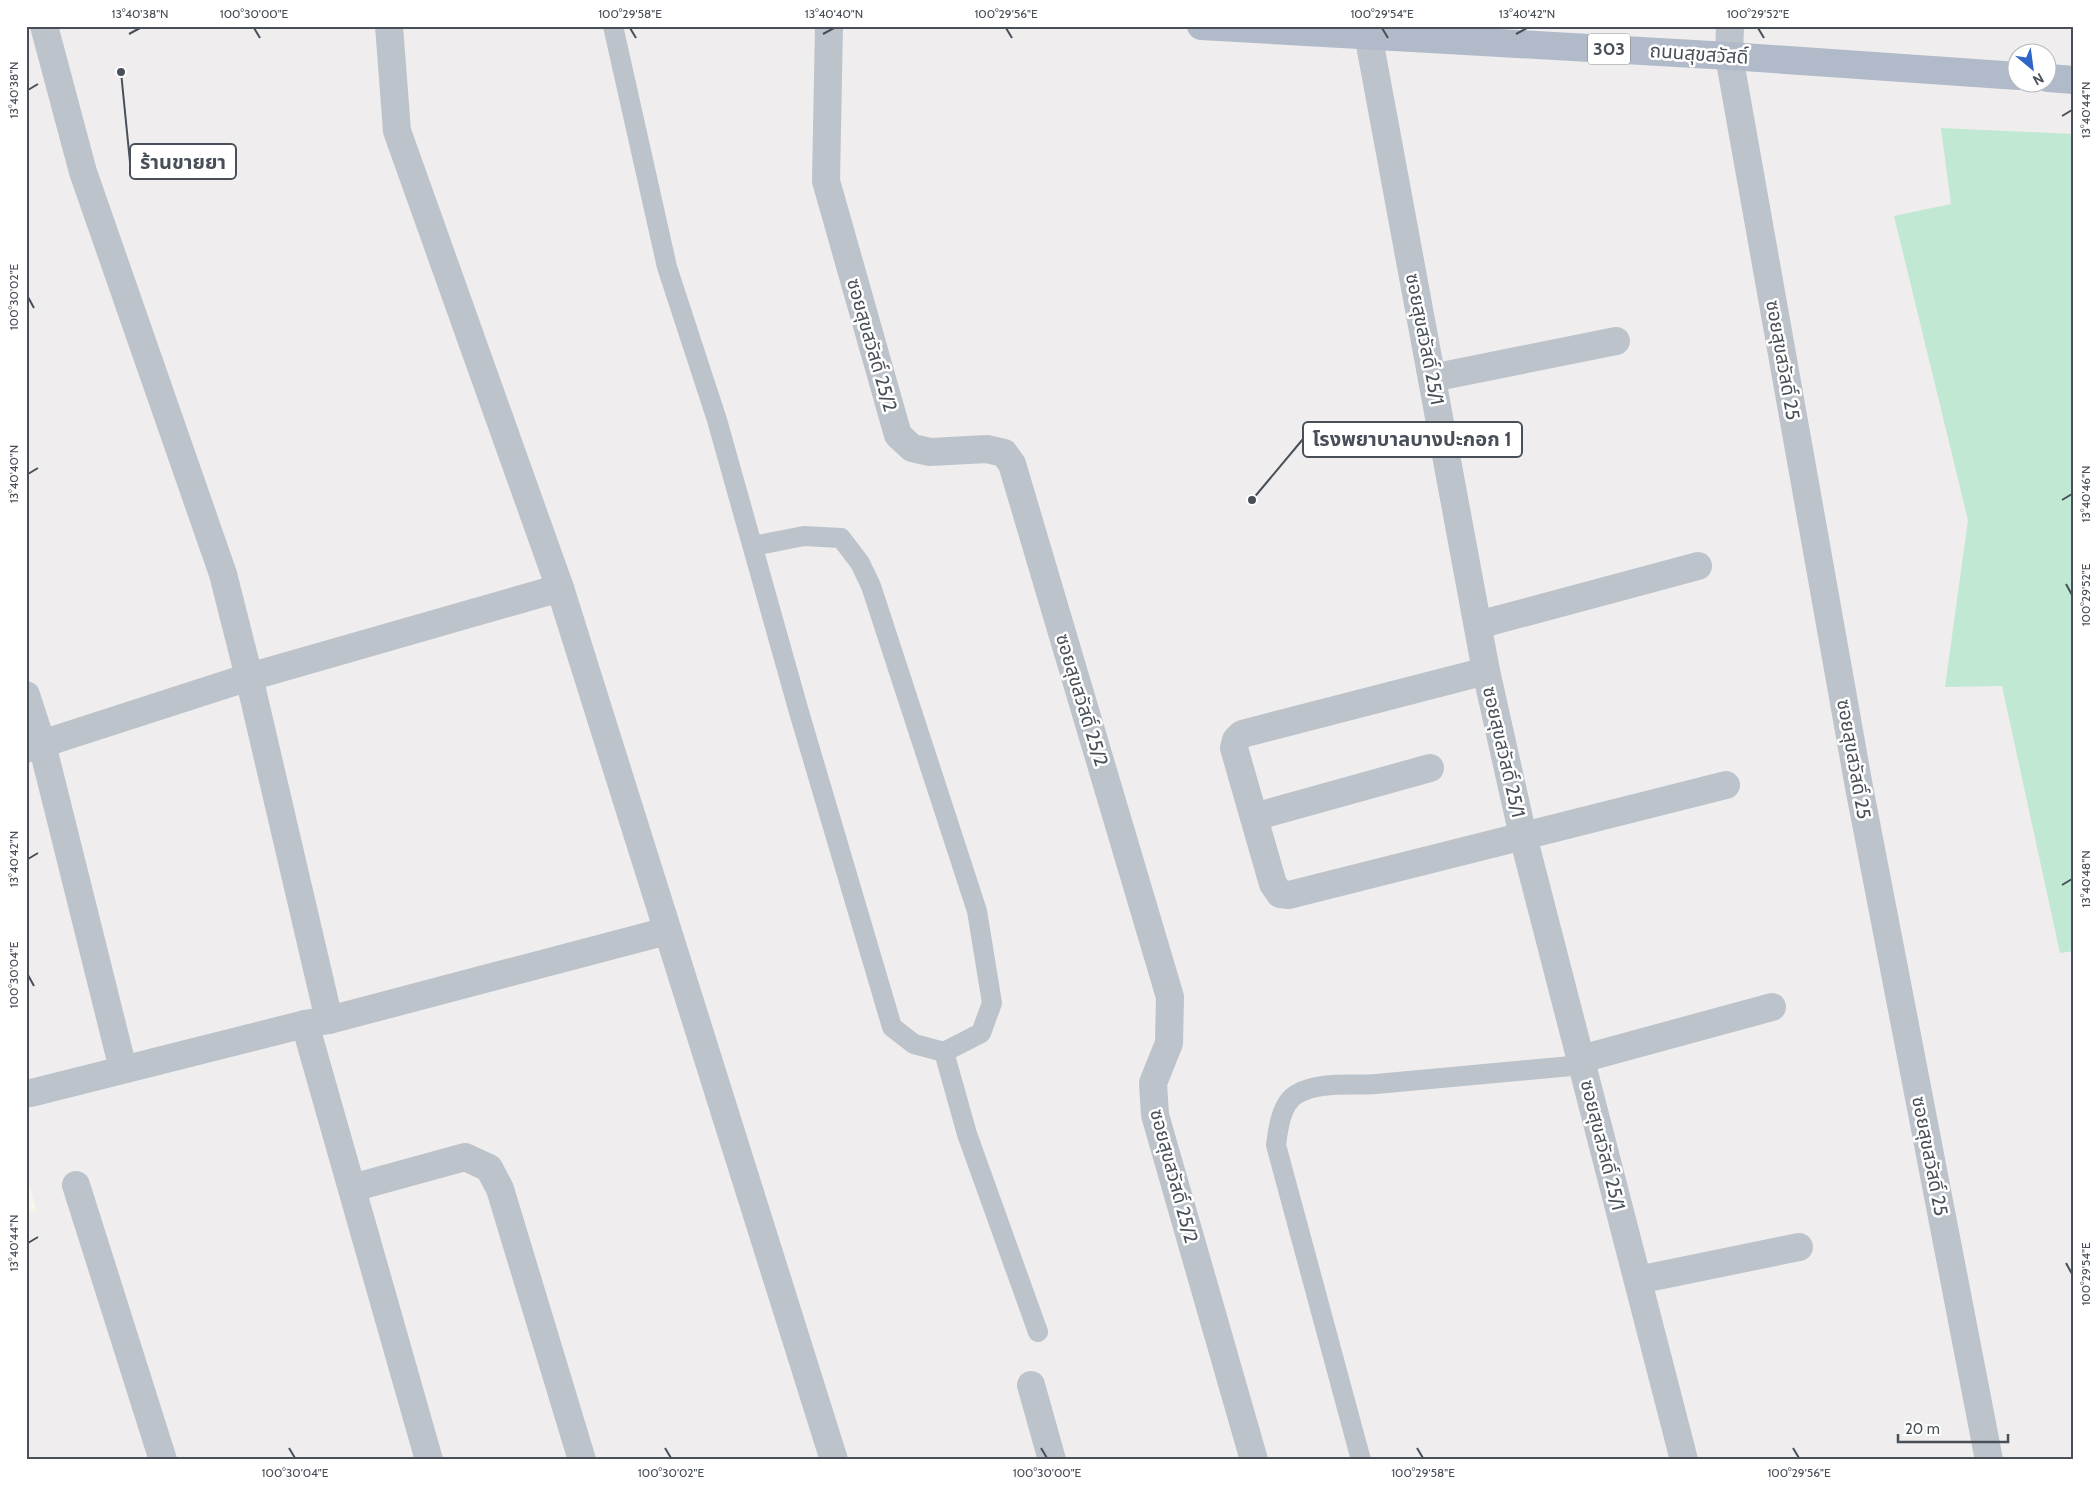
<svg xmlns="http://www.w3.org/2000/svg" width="2100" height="1486" font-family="Cabin,'Noto Sans Thai',sans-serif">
  <rect width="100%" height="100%" fill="#efeded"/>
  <polygon fill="#f9f5e7" points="26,1171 36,1211 26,1212"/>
  <polygon fill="#c0e8d3" points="1941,128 2074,134 2074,951 2060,953 2002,686 1945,687 1968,520 1894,216 1951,204"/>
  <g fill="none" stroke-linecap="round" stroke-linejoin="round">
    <g stroke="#bdc3ca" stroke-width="20">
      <polyline points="613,26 667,267 717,420 799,712 892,1027 914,1044 944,1052 967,1134 1038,1332"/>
      <polyline points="753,546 804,536 841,538 860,563 871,586 977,911 992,1003 981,1033 944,1052"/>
      <path d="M1361,1460l-85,-315c2,-16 5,-42 21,-51 23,-13 54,-8 79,-10 69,-6 137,-13 206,-19"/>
    </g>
    <g stroke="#bdc3ca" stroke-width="28">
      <polyline points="44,26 83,172 223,574 249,677 329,1020"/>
      <polyline points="389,26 397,131 560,588 834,1460"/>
      <polyline points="829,26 826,181 898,435 912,448 930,452 987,449 1004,453 1012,464 1170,997 1169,1043 1153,1083 1155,1115 1254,1460"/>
      <polyline points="1730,26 1729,56 1859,787 1989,1460"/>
      <polyline points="1368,34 1486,671 1523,836 1684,1460"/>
      <polyline points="1432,378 1616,341"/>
      <polyline points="1478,625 1698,566"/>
      <polyline points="1486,671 1242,734 1236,740 1234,748 1273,884 1280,894 1289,895 1726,785"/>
      <polyline points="26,695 42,744 123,1069"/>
      <polyline points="26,749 249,677 560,588"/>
      <polyline points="1254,817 1430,768"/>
      <polyline points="305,1024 429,1460"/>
      <polyline points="1581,1059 1772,1007"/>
      <polyline points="31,1093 305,1024 329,1020 667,931"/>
      <polyline points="76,1185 163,1460"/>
      <polyline points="352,1188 465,1157 489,1168 500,1189 582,1460"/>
      <polyline points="1638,1280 1799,1247"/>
      <polyline points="1031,1385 1052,1460"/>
    </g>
    <g stroke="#b0bac9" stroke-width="28">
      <polyline points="1201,26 1729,56 2018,76"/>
      <polyline points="2048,78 2074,80"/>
    </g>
  </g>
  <path fill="none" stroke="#484f58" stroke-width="2" d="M254,28l6,10M630,28l6,10M1006,28l6,10M1382,28l6,10M1758,28l6,10M129,34l11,-6M823,34l11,-6M1516,34l11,-6M28,90l10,-6M2062,116l10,-6M28,297l6,11M28,474l10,-6M2062,500l10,-6M2066,584l6,11M28,859l10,-6M2062,885l10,-6M28,975l6,11M28,1243l10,-6M2066,1263l6,11M289,1448l6,10M665,1448l6,10M1041,1448l6,10M1417,1448l6,10M1793,1448l6,10"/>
  <g text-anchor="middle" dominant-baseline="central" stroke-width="5" stroke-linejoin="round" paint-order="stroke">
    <rect fill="#fff" stroke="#7f848a" stroke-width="1" x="1588" y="33.5" width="42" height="31" rx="4"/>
    <g font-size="18" font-weight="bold" fill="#484f58">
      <text x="1609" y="49">303</text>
    </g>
    <g font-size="19" fill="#484f58" stroke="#fff">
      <text transform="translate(1699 54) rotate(4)">ถนนสุขสวัสดิ์</text>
      <text transform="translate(1425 339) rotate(79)">ซอยสุขสวัสดิ์ 25/1</text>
      <text transform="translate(872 345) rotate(74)">ซอยสุขสวัสดิ์ 25/2</text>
      <text transform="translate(1783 360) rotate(80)">ซอยสุขสวัสดิ์ 25</text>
      <text transform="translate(1082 700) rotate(73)">ซอยสุขสวัสดิ์ 25/2</text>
      <text transform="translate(1504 752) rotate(77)">ซอยสุขสวัสดิ์ 25/1</text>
      <text transform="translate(1854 759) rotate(80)">ซอยสุขสวัสดิ์ 25</text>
      <text transform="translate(1603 1145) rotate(76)">ซอยสุขสวัสดิ์ 25/1</text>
      <text transform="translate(1930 1156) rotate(79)">ซอยสุขสวัสดิ์ 25</text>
      <text transform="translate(1174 1176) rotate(75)">ซอยสุขสวัสดิ์ 25/2</text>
    </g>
  </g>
  <path fill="none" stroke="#484f58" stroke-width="2" d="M121 72L130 162M1252 500L1303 439"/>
  <g fill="#484f58" stroke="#fff" stroke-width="2">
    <circle cx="121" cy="72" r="5"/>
    <circle cx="1252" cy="500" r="5"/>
  </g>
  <g fill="#fff" stroke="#484f58" stroke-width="2">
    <rect x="130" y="144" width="106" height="35" rx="5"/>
    <rect x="1303" y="422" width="219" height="35" rx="5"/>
  </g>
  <g font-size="20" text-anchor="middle" font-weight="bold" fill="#484f58">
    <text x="183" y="169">ร้านขายยา</text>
    <text x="1412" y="446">โรงพยาบาลบางปะกอก 1</text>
  </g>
  <rect width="2100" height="1486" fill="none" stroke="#ffffff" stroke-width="55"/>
  <g transform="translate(2032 68) rotate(151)"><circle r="24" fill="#ffffff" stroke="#b6b9bc"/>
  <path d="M0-4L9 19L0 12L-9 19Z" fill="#2f65c8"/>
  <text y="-8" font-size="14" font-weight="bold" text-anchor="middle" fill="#484f58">N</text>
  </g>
  <path d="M1898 1434v8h110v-8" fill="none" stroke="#484f58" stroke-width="2.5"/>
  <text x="1905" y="1434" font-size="15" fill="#484f58" stroke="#ffffff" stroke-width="4" paint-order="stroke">20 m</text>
  <rect x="28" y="28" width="2044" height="1430" fill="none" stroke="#484f58" stroke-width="2"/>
  <g font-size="12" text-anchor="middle" fill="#484f58">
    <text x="140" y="18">13°40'38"N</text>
    <text x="254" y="18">100°30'00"E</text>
    <text x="630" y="18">100°29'58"E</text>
    <text x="834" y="18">13°40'40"N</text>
    <text x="1006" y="18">100°29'56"E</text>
    <text x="1382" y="18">100°29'54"E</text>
    <text x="1527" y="18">13°40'42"N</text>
    <text x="1758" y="18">100°29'52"E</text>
    <text transform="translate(14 90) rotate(-90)" y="4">13°40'38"N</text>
    <text transform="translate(2086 110) rotate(-90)" y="4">13°40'44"N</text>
    <text transform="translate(14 297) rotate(-90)" y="4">100°30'02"E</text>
    <text transform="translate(14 474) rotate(-90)" y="4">13°40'40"N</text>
    <text transform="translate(2086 494) rotate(-90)" y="4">13°40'46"N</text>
    <text transform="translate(2086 595) rotate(-90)" y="4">100°29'52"E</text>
    <text transform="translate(14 859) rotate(-90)" y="4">13°40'42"N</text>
    <text transform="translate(2086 879) rotate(-90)" y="4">13°40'48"N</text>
    <text transform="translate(14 975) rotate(-90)" y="4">100°30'04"E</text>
    <text transform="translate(14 1243) rotate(-90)" y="4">13°40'44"N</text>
    <text transform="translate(2086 1274) rotate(-90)" y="4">100°29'54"E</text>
    <text x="295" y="1477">100°30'04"E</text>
    <text x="671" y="1477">100°30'02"E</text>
    <text x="1047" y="1477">100°30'00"E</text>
    <text x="1423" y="1477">100°29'58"E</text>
    <text x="1799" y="1477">100°29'56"E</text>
  </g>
</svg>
